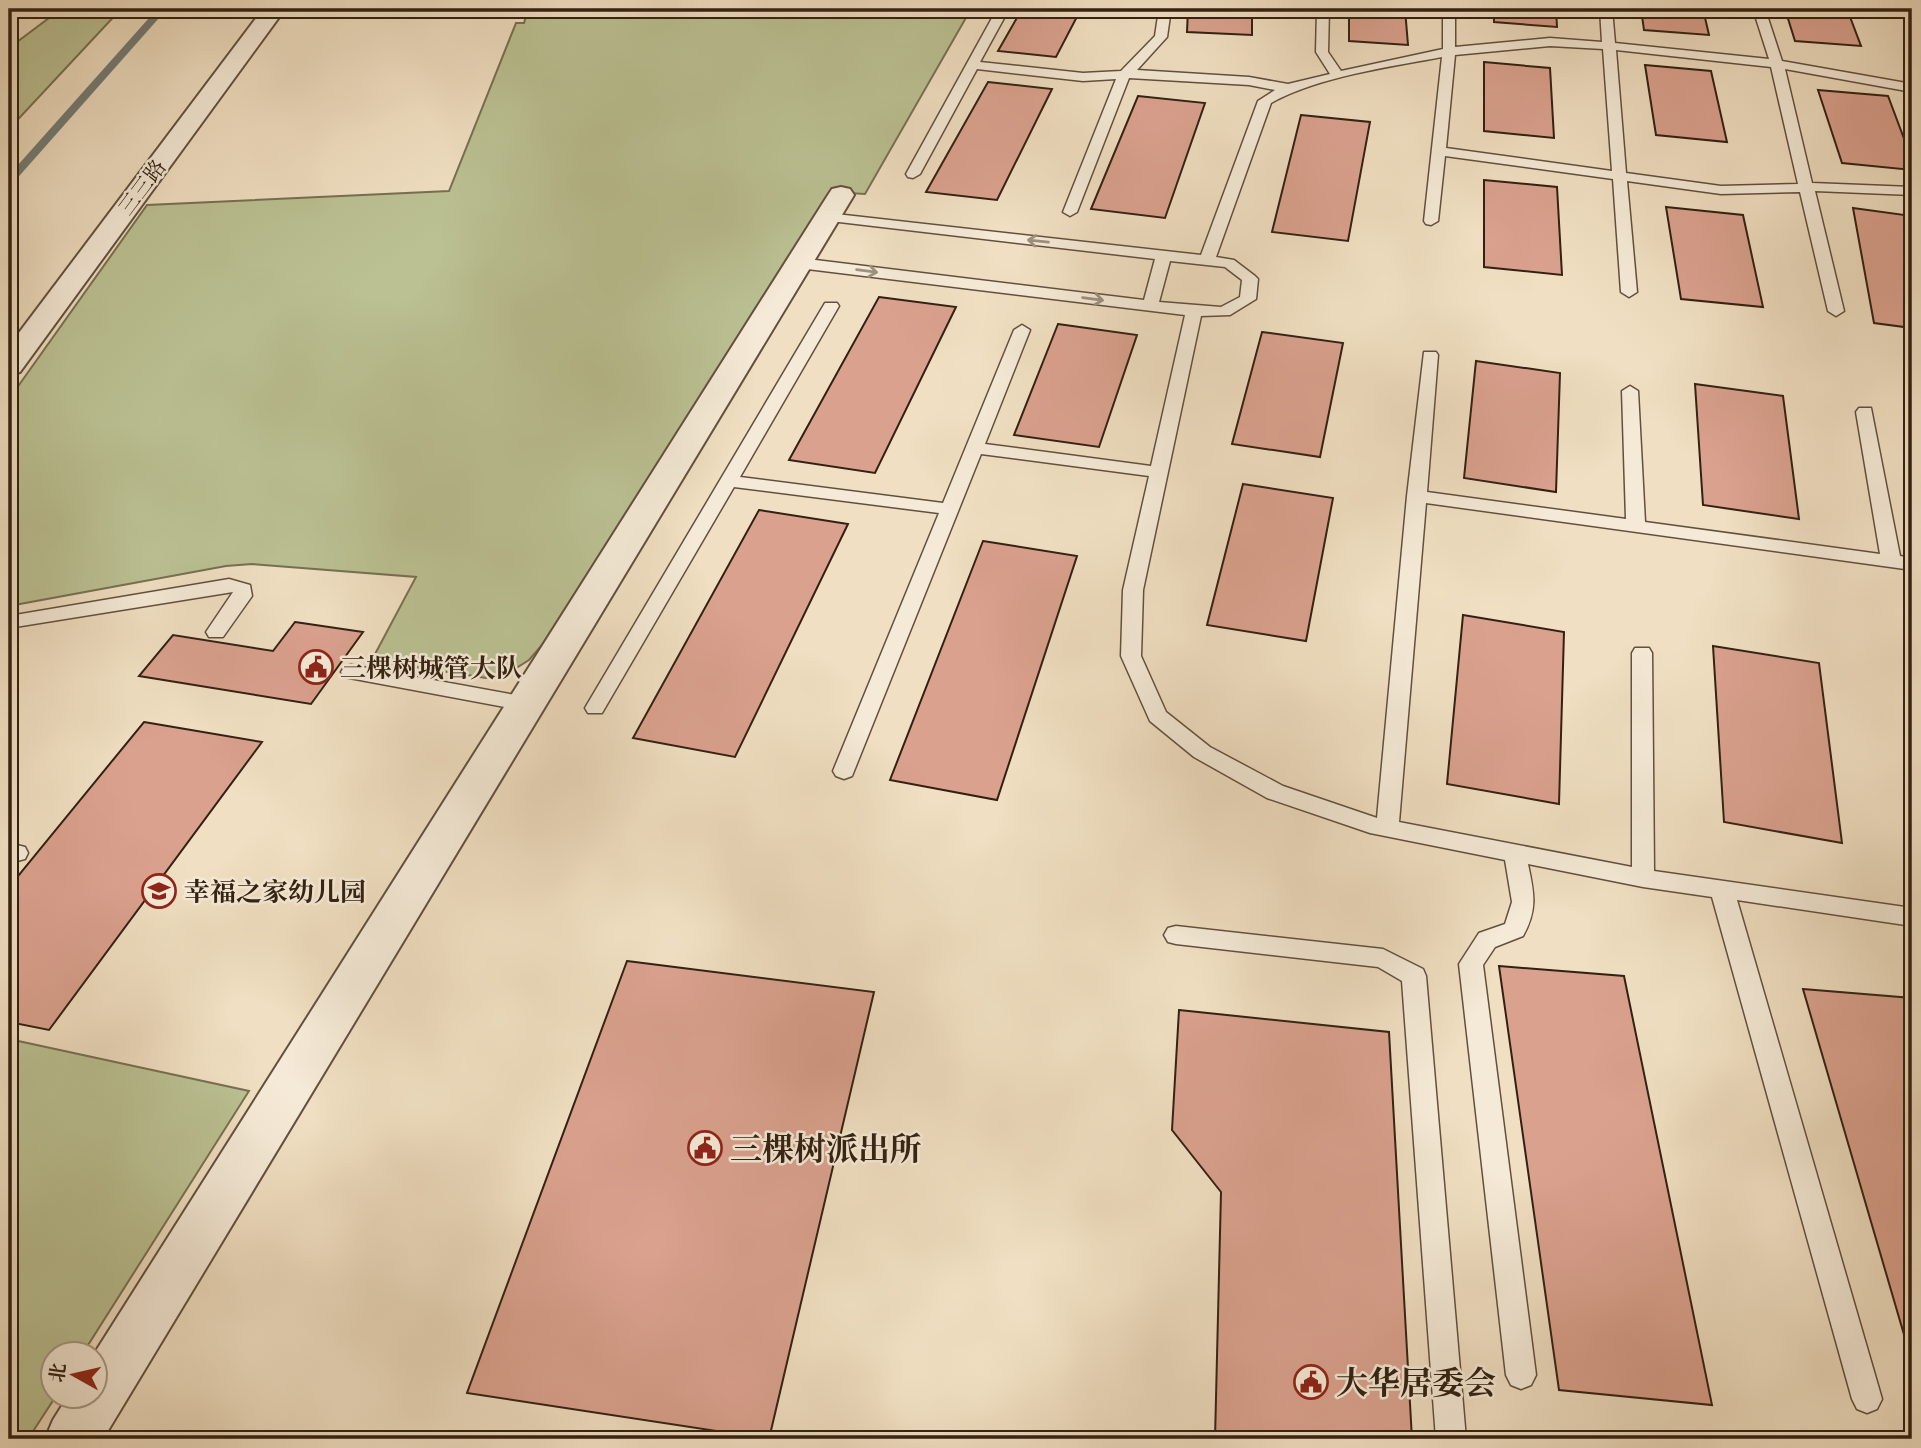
<svg xmlns="http://www.w3.org/2000/svg" width="1921" height="1448" font-family="'Gentium Book Plus','Noto Serif SC',serif">
  <rect width="100%" height="100%" fill="#f0dfc2"/>
  <filter id="stains"><feTurbulence type="fractalNoise" baseFrequency=".00286" numOctaves="4"/><feColorMatrix values="0 0 0 0 .2 0 0 0 0 .09 0 0 0 0 .02 0 0 0 .5 -.17"/></filter>
  <radialGradient id="worn" r=".72"><stop offset=".6" stop-color="#630" stop-opacity="0"/><stop offset="1" stop-color="#630" stop-opacity=".3"/></radialGradient>
  <g fill="#bbc193" stroke="#767152" stroke-width="2">
    <polygon points="61,9 121,9 9,129 9,48"/>
    <polygon points="528,9 971,9 865,194 832,192 542,645 529,660 513,670 486,678 383,662 374,656 416,577 252,564 226,566 9,606 9,399 147,205 449,191 516,23 524,23"/>
    <polygon points="9,1039 249,1091 83,1353 52,1354 52,1396 56,1396 28,1439 9,1439"/>
  </g>
  <g fill="none" stroke-linecap="round" stroke-linejoin="round">
    <polygon fill="#737d79" fill-rule="evenodd" points="157,9 167,9 13,183 9,184 9,175"/>
  </g>
  <g fill="#daa18e" stroke="#322112" stroke-width="2">
    <polygon points="1022,9 1081,9 1056,57 998,51"/>
    <polygon points="1188,9 1252,9 1252,35 1187,32"/>
    <polygon points="1349,9 1405,9 1408,45 1349,41"/>
    <polygon points="1494,9 1556,9 1557,27 1494,22"/>
    <polygon points="1641,9 1703,9 1709,35 1644,30"/>
    <polygon points="1785,9 1847,9 1861,46 1795,41"/>
    <polygon points="1484,62 1550,68 1554,138 1484,131"/>
    <polygon points="1645,65 1711,71 1727,142 1656,135"/>
    <polygon points="988,82 1052,89 997,200 926,192"/>
    <polygon points="1818,90 1888,96 1912,160 1912,170 1842,163"/>
    <polygon points="1138,96 1205,103 1165,218 1091,209"/>
    <polygon points="1301,115 1370,122 1348,241 1272,232"/>
    <polygon points="1484,180 1557,187 1562,275 1484,267"/>
    <polygon points="1666,207 1743,215 1763,307 1681,299"/>
    <polygon points="1853,208 1912,216 1912,328 1874,323"/>
    <polygon points="879,297 956,307 875,473 789,460"/>
    <polygon points="1058,324 1137,335 1099,447 1014,435"/>
    <polygon points="1262,332 1343,343 1320,457 1232,444"/>
    <polygon points="1476,361 1560,373 1556,492 1464,478"/>
    <polygon points="1695,384 1783,396 1799,519 1703,505"/>
    <polygon points="1243,484 1333,498 1306,641 1207,625"/>
    <polygon points="759,510 848,524 735,757 633,738"/>
    <polygon points="983,541 1077,556 997,800 890,780"/>
    <polygon points="1463,615 1564,632 1559,804 1447,784"/>
    <polygon points="295,622 363,632 311,704 139,676 173,635 273,651"/>
    <polygon points="1713,646 1819,663 1842,843 1724,822"/>
    <polygon points="144,722 262,742 49,1030 9,1022 9,887"/>
    <polygon points="627,961 874,992 769,1439 467,1393"/>
    <polygon points="1499,966 1624,976 1712,1405 1559,1390"/>
    <polygon points="1803,989 1912,998 1912,1362"/>
    <polygon points="1179,1010 1389,1032 1412,1439 1215,1439 1221,1192 1172,1130"/>
  </g>
  <g fill="none" stroke-linecap="round" stroke-linejoin="round">
    <g stroke="#62503e" stroke-width="3">
      <g id="service">
        <path d="M997,9h12l-29,53 103,11 38,-2 34,-35 4,-27h12l-4,28 -30,33 112,7 39,7 42,-10 -14,-22 1,-43h12l-1,43 13,19 102,-22v-40h12v38l95,-9 52,4 -2,-33h12l3,34 154,16 -16,-50h12l17,52 130,23v8l-127,-23 27,114 100,4v8l-97,-4 29,120 -8,5 -8,-5 -28,-119 -79,2 -94,-13 10,111 -8,5 -8,-5 -8,-113 -168,-23 -7,65 -7,4 -5,-1 -2,-3 18,-164c-53,10 -125,20 -171,46l-55,154 18,3 21,16 3,3 -2,20 -26,16 -29,1 -58,274 -2,66 25,56 44,35 73,39 94,32 30,-322 17,-144h12l2,3 -11,137 199,27 -4,-128 8,-5 8,5 7,131 235,32 -24,-142 3,-4h12l29,148 12,2v12l-486,-67 -27,319 233,45v-214l3,-5h14l3,5 2,218 258,37v18l-175,-26 145,499 -5,10 -10,4 -10,-4 -5,-10 -140,-502 -69,-10 -115,-23c6,29 10,45 -5,72l-28,11 -12,18 53,410 -5,10 -10,4 -10,-4 -5,-10 -47,-411 20,-31 26,-9 7,-22 -7,-42 -135,-27 -103,-35 -73,-41 -44,-36 -29,-65 2,-66 26,-114 -168,-22 -129,322 -8,3 -8,-3 -3,-5 106,-258 -205,-26 -132,226h-14l-3,-5 240,-405h12l2,3 -99,171 203,26 71,-173 8,-5 8,5 -45,114 166,22 34,-151 -386,-47 -8,-5 8,-5 345,42 11,-41 -333,-39 -2,-3 7,-4 374,42 57,-154 17,-11 -26,-5 -120,-7 -52,134 -7,4 -7,-4 53,-133 -33,2 -106,-12 -57,105 -7,4 -5,-1 -2,-3zM1550,46l53,3 9,122 -166,-23 9,-93zM1616,50l155,17 27,117 -77,2 -95,-13zM1170,261l55,6 17,13 -2,17 -19,10 -62,-5z"/>
        <polygon points="229,579 250,585 252,596 223,637 209,637 206,632 233,592 9,628 9,616"/>
        <polygon points="351,665 526,697 533,699 536,704 533,709 526,711 344,677 341,672 344,667"/>
        <polygon points="9,843 25,847 28,853 25,859 17,861 9,859"/>
        <polygon points="1176,926 1383,949 1423,969 1426,976 1466,1439 1436,1439 1402,981 1378,967 1176,944 1168,942 1164,935 1168,928"/>
      </g>
    </g>
    <g stroke="#62503e" stroke-width="4">
      <g id="minor">
        <polygon points="263,9 285,9 20,372 9,375 9,346"/>
        <polygon points="841,187 850,189 854,195 103,1439 45,1439 53,1420 68,1396 94,1396 94,1354 828,195 832,189"/>
      </g>
    </g>
    <use href="#service" fill="#f5ead7" fill-rule="evenodd"/>
    <use href="#minor" fill="#f5ead7" fill-rule="evenodd"/>
  </g>
  <defs><path id="oneway-shaft" d="M-6 0H5M1.5-3L5.5 0L1.5 3" fill="none" stroke-width="1.6" stroke-linecap="round" stroke-linejoin="round" transform="scale(1.75)"/></defs>
  <g stroke="#9d907e">
    <use href="#oneway-shaft" transform="translate(1038 241) rotate(-174)"/>
    <use href="#oneway-shaft" transform="translate(867 271) rotate(7)"/>
    <use href="#oneway-shaft" transform="translate(1093 299) rotate(7)"/>
  </g>
  <defs>
    <g id="civic-ring" transform="scale(1.75)"><circle r="9.5" fill="#f5ead7" stroke="#8f2418" stroke-width="1.5"/><path d="M-.6-6.5H3V-4.5H.6V-3L4-1V1h2V6H-6V1h2V-1L-.6-3ZM-1.2 2.5V6h2.4V2.5Z" fill="#8f2418"/></g>
    <g id="school-ring" transform="scale(1.75)"><circle r="9.5" fill="#f5ead7" stroke="#8f2418" stroke-width="1.5"/><path d="M0-5L7-2L0 1L-7-2ZM-4 1L0 2.5L4 1V4Q0 6-4 4Z" fill="#8f2418"/></g>
  </defs>
  <g fill-rule="evenodd">
    <use href="#civic-ring" x="316" y="667"/>
    <use href="#school-ring" x="159" y="891"/>
    <use href="#civic-ring" x="705" y="1148"/>
    <use href="#civic-ring" x="1311" y="1382"/>
  </g>
  <g text-anchor="middle" dominant-baseline="central" stroke-width="5" stroke-linejoin="round" paint-order="stroke">
    <g font-size="21" fill="#322112" stroke="#f5ead7">
      <text transform="translate(142 187) rotate(-53)">三三路</text>
    </g>
    <g font-size="26" font-weight="bold" fill="#322112" stroke="#f5ead7" text-anchor="start">
      <text x="340" y="667">三棵树城管大队</text>
      <text x="184" y="891">幸福之家幼儿园</text>
    </g>
    <g font-size="32" font-weight="bold" fill="#322112" stroke="#f5ead7" text-anchor="start">
      <text x="730" y="1148">三棵树派出所</text>
      <text x="1336" y="1382">大华居委会</text>
    </g>
  </g>
  <rect width="1921" height="1448" fill="none" stroke="#f0dfc2" stroke-width="35"/>
  <rect x="10" y="10" width="1900" height="1427" fill="none" stroke="#322112" stroke-width="3.5"/>
  <rect x="18" y="18" width="1886" height="1413" fill="none" stroke="#322112" stroke-width="2"/>
  <g transform="translate(74 1375) rotate(278)"><circle r="33" fill="#f5ead7" stroke="#a79a88" stroke-width="2"/>
  <path d="M0-5L12 26L0 18L-12 26Z" fill="#8f2418"/>
  <text y="-10" font-size="19" font-weight="bold" text-anchor="middle" fill="#322112">北</text>
  </g>
  <rect width="100%" height="100%" filter="url(#stains)"/>
  <rect width="100%" height="100%" fill="url(#worn)"/>
</svg>
